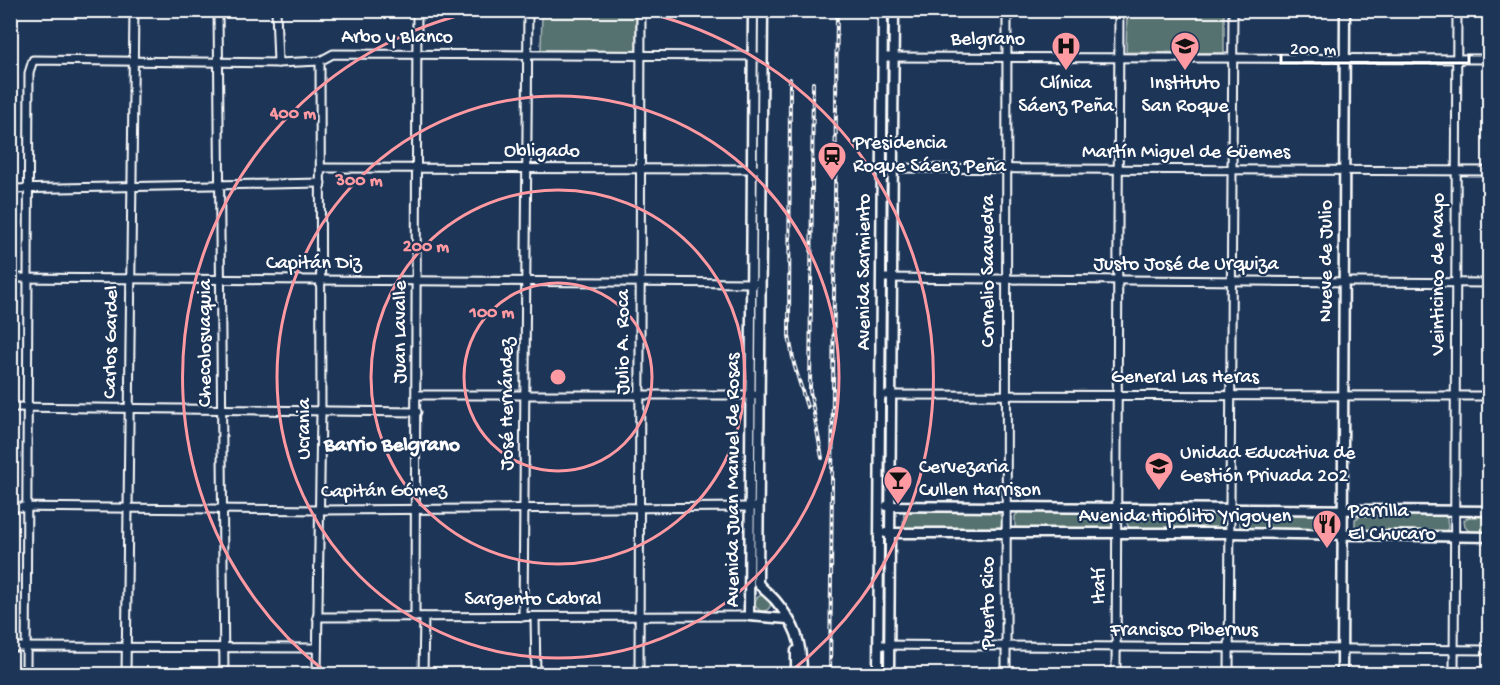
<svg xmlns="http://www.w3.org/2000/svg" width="1500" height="685" font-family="'Gochi Hand',sans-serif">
  <rect width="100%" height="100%" fill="#1d3557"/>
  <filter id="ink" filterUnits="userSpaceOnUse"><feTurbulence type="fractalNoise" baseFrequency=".0167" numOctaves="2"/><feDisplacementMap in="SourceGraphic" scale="12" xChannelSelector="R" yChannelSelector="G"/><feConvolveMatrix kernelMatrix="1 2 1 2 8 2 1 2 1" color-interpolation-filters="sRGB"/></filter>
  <g filter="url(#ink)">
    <g fill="#56726f" stroke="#aab8b7" stroke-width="1.5">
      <polygon points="542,11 636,11 636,51 541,50"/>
      <polygon points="1127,11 1224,11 1224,53 1126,52"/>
      <polygon points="756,69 758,69 758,161 755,161"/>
      <polygon points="888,293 888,383 885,383 885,295"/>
      <polygon points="886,405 888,405 888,493 882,492 883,407"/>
      <polygon points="904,512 997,512 1002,517 1002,525 997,530 903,528"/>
      <polygon points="1019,512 1110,512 1114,515 1113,528 1018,529 1015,526 1015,516"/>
      <polygon points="1223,513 1226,526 1224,530 1131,530 1127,524 1130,514"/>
      <polygon points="1244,513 1331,513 1336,525 1333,530 1244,530 1240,527 1240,515"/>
      <polygon points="1444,514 1447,518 1448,528 1445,533 1360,532 1355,527 1355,519 1362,515"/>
      <polygon points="1473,515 1489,515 1489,533 1469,531 1465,527 1464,520"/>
      <polygon points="883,548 886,548 886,635 882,635"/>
      <circle cx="763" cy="603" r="8"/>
    </g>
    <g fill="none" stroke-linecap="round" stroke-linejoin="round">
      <g stroke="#fff" stroke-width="11">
        <g id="minor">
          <polyline points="218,10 224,674"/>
          <polyline points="276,10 278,63"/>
          <polyline points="883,57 1490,59"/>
          <polyline points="321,168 756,169"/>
          <polyline points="882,168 1490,171"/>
          <polyline points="10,189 321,183"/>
          <polyline points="10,278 755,283"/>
          <polyline points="882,278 1490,283"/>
          <polyline points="417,395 754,395"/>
          <polyline points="881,395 1490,396"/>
          <polyline points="10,407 417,412"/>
          <polyline points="10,507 320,510 753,507"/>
          <polyline points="317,617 749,616"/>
          <polyline points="415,617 417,10"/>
          <polyline points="523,617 528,10"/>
          <polyline points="535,618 536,674"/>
          <polyline points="879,645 1490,650"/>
          <polyline points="10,647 317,648"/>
          <polyline points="26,674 29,73 33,60 278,63 320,61 333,54 757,56"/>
          <polyline points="126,674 134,10"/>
          <polyline points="317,674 321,412 320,61"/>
          <polyline points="423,674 424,617"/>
          <polyline points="639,674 641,10"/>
          <polyline points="1006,674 1007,10"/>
          <polyline points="1116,674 1119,10"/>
          <polyline points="1229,674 1233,10"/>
          <polyline points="1454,674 1457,10"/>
        </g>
      </g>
      <g stroke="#fff" stroke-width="13">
        <g id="major">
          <polyline points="753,10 749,616 788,619"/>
          <path d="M763,10l-5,573c4,6 12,11 17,17 21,25 27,42 27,74"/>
          <polyline points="887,506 1490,511"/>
          <polyline points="886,533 1230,533 1490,537"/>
          <polyline points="796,674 796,651"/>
          <polyline points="878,674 883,10"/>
          <polyline points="889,674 894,10"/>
          <polyline points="1342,674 1345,10"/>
        </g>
      </g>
      <use href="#minor" stroke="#1d3557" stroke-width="7"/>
      <use href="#major" stroke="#1d3557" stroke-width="8"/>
      <g stroke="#fff" stroke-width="4">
        <g id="rail">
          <polyline points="790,79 789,336 794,364 807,407"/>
          <polyline points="813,83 810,391 822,458"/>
          <polyline points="830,674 837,10"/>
        </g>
      </g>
      <use href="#rail" stroke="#1d3557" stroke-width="1.5" stroke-dasharray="4.5" stroke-linecap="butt"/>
    </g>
  </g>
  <g fill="none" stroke="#ff9aa2" stroke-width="3">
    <circle cx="558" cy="377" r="94"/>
    <circle cx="558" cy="377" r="187"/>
    <circle cx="558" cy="377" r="281"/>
    <path d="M327 673A375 375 0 0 1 477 11M639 11A375 375 0 0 1 789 673"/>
  </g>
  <defs>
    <g id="hospital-pin" transform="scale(1.5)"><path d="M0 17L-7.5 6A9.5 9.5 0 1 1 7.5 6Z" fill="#ff9aa2" stroke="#1d3557"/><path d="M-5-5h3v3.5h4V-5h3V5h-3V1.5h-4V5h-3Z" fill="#111"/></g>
    <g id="university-pin" transform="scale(1.5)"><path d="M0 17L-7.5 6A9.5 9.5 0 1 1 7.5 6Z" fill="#ff9aa2" stroke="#1d3557"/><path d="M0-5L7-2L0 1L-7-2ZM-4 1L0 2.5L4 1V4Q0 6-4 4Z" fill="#111"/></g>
    <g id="station-pin" transform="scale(1.5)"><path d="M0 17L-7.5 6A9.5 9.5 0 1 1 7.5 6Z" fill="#ff9aa2" stroke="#1d3557"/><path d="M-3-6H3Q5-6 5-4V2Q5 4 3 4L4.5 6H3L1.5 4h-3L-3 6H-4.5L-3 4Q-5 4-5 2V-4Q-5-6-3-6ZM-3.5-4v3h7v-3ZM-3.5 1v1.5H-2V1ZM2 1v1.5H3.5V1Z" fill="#111"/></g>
    <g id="school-pin" transform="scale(1.5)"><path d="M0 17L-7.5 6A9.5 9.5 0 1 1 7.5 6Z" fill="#ff9aa2" stroke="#1d3557"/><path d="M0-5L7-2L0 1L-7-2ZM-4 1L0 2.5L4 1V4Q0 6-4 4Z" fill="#111"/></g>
    <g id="bar-pin" transform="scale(1.5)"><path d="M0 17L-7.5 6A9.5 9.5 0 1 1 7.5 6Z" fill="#ff9aa2" stroke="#1d3557"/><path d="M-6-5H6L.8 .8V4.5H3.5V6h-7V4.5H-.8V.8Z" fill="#111"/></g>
    <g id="restaurant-pin" transform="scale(1.5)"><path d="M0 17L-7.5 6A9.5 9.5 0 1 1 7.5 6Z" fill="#ff9aa2" stroke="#1d3557"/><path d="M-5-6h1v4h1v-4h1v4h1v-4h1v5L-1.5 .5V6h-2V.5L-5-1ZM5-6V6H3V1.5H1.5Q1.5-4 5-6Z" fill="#111"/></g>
  </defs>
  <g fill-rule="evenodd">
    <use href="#hospital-pin" x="1066" y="46"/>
    <use href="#university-pin" x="1185" y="46"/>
    <use href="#station-pin" x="832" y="156"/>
    <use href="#school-pin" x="1159" y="466"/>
    <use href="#bar-pin" x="898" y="480"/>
    <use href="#restaurant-pin" x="1327" y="524"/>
  </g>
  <g text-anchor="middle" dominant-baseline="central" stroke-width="4.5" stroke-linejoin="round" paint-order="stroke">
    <g font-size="20" fill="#fff" stroke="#1d3557">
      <text x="397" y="38">Arbo y Blanco</text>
      <text x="988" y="40">Belgrano</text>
      <text x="542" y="152">Obligado</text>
      <text x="1186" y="153">Martín Miguel de Güemes</text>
      <text transform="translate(1327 261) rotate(-90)">Nueve de Julio</text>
      <text x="314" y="264">Capitán Diz</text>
      <text x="1186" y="265">Justo José de Urquiza</text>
      <text transform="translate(989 271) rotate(-90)">Cornelio Saavedra</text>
      <text transform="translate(865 272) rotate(-90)">Avenida Sarmiento</text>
      <text transform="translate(1439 274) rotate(-90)">Veinticinco de Mayo</text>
      <text transform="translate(401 332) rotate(-90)">Juan Lavalle</text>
      <text transform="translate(112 342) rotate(-89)">Carlos Gardel</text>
      <text transform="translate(624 342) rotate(-90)">Julio A. Roca</text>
      <text transform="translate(206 343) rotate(-90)">Checolosvaquia</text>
      <text x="1185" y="378">General Las Heras</text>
      <text transform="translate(508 404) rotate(-90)">José Hernández</text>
      <text transform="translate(305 429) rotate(-90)">Ucrania</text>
      <text transform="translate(734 480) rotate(-90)">Avenida Juan Manuel de Rosas</text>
      <text transform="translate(384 492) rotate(-1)">Capitán Gómez</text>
      <text x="1185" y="517">Avenida Hipólito Yrigoyen</text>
      <text transform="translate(1100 586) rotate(-90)">Itatí</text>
      <text x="533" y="600">Sargento Cabral</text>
      <text transform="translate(989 603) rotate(-90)">Puerto Rico</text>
      <text x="1184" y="631">Francisco Pibernus</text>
    </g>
    <g font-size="20" fill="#fff" stroke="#1d3557" text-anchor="start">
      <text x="1066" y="84" text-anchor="middle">Clínica<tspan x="1066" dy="23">Sáenz Peña</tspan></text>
      <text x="1185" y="84" text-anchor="middle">Instituto<tspan x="1185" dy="23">San Roque</tspan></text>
      <text x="853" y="144">Presidencia<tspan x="853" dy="23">Roque Sáenz Peña</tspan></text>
      <text x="1180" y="454">Unidad Educativa de<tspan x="1180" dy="23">Gestión Privada 202</tspan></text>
      <text x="919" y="468">Cervezaria<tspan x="919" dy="23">Cullen Harrison</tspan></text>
      <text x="1348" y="512">Parrilla<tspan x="1348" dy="23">El Chucaro</tspan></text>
    </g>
    <g font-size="21" font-weight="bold" fill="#fff" stroke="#1d3557">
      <text x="392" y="446">Barrio Belgrano</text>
    </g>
  </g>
  <circle cx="558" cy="377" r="9" fill="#ff9aa2" stroke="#1d3557" stroke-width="3"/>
  <g font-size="18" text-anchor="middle" font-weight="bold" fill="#ff9aa2" stroke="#1d3557" stroke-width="4.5" stroke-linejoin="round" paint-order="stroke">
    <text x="293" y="118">400 m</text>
    <text x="359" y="185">300 m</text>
    <text x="426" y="251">200 m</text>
    <text x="492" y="317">100 m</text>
  </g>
  <rect width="1500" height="685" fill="none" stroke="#1d3557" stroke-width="36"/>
  <rect x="18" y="18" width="1464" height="649" fill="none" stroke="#fff" stroke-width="2" filter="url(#ink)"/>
  <path d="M1281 54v9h188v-9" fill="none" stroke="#ffffff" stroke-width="3"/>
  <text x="1290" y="54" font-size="18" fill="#ffffff" stroke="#1d3557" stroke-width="4.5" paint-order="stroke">200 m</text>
</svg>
